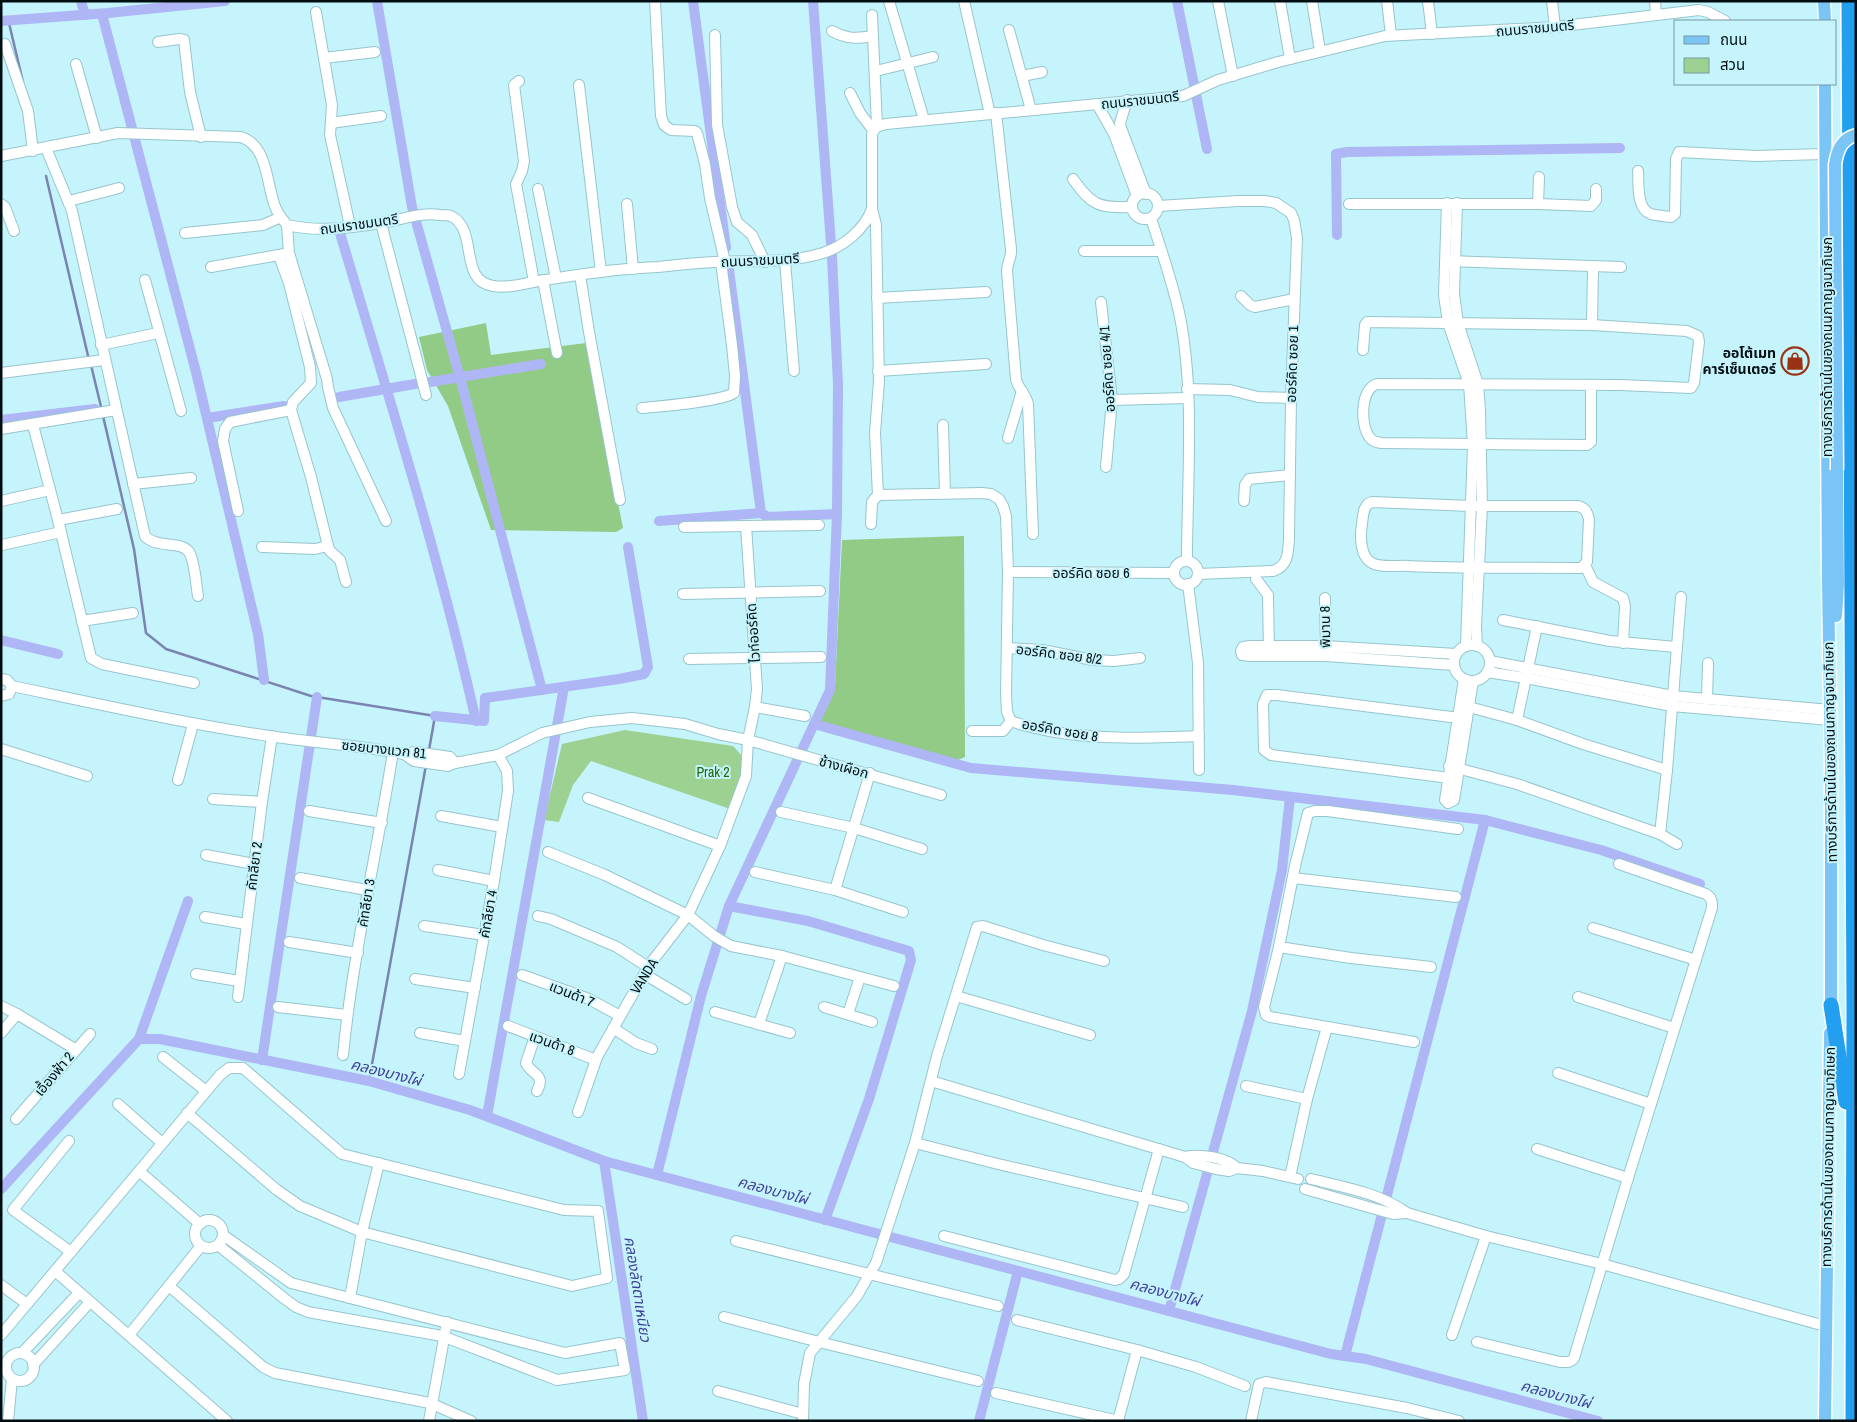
<svg xmlns="http://www.w3.org/2000/svg" width="1857" height="1422" font-family="'Archivo Narrow','Noto Sans Thai',sans-serif">
  <rect width="100%" height="100%" fill="#c5f4fd"/>
  <polygon fill="#9dd192" points="625,730 733,746 745,759 745,782 733,810 591,761 573,785 559,822 544,820 562,744"/>
  <g fill="#91cb86">
    <polygon points="486,323 491,355 586,343 623,528 616,532 491,530 448,406 427,370 419,337"/>
    <polygon points="964,536 965,757 958,760 819,721 835,686 842,540"/>
  </g>
  <g fill="none" stroke-linecap="round" stroke-linejoin="round">
    <g stroke="#7b84b1" stroke-width="2.5">
      <polyline points="8,19 23,82"/>
      <polyline points="46,176 89,360"/>
      <polyline points="91,365 102,411"/>
      <polyline points="103,416 134,549 146,633 166,649 311,696 435,716 429,750"/>
      <polyline points="369,1081 426,765"/>
    </g>
    <g stroke="#afb6f5" stroke-width="10">
      <polyline points="81,1 85,15"/>
      <polyline points="377,1 412,207 462,385 542,690"/>
      <polyline points="693,1 726,248"/>
      <polyline points="1177,1 1207,149"/>
      <polyline points="102,14 196,372 258,634 264,680"/>
      <polyline points="1,21 108,13 225,1"/>
      <path d="M340,233c48,162 99,323 136,488"/>
      <polyline points="1337,235 1336,154 1347,152 1620,148"/>
      <polyline points="729,270 761,513 768,517 837,514"/>
      <polyline points="430,382 541,364"/>
      <polyline points="339,397 415,384"/>
      <polyline points="207,418 284,406"/>
      <polyline points="1,420 95,409"/>
      <polyline points="659,521 761,513"/>
      <polyline points="1,640 58,654"/>
      <polyline points="435,716 484,721 485,698 619,679 644,674 648,667 628,547"/>
      <polyline points="814,724 971,768 1233,790 1485,820 1601,850 1700,884"/>
      <polyline points="729,906 808,921 909,951 911,960 869,1099 825,1220"/>
      <polyline points="139,1039 188,901"/>
      <polyline points="262,1060 317,697"/>
      <polyline points="487,1116 564,687"/>
      <polyline points="604,1161 643,1421"/>
      <polyline points="657,1175 701,996 729,906 830,690 837,514 838,385 832,257 813,1"/>
      <polyline points="1,1189 139,1039 160,1039 369,1081 470,1110 604,1161 1331,1354 1366,1359 1598,1421"/>
      <polyline points="1169,1311 1252,1011 1282,870 1290,797"/>
      <polyline points="1345,1356 1485,820"/>
      <polyline points="979,1421 1018,1271"/>
    </g>
    <g stroke="#97c5cd" stroke-width="12">
      <g id="minor">
        <polyline points="655,1 661,116 664,125 671,130 695,131 697,133 705,164 710,198 725,262"/>
        <polyline points="889,1 924,120"/>
        <polyline points="964,1 990,114"/>
        <polyline points="1218,1 1233,76"/>
        <polyline points="1280,1 1290,59"/>
        <polyline points="1312,1 1320,51"/>
        <polyline points="1387,1 1391,35"/>
        <polyline points="1428,1 1432,34"/>
        <polyline points="1552,1 1555,27"/>
        <polyline points="1655,1 1656,15"/>
        <polyline points="316,12 332,105 330,135 350,226"/>
        <polyline points="872,15 877,126"/>
        <polyline points="1009,30 1031,110"/>
        <path d="M832,31c15,8 24,8 40,5"/>
        <polyline points="715,35 717,125 732,207 737,222 752,235 765,262"/>
        <polyline points="158,42 179,39 184,40 190,92 201,137"/>
        <polyline points="5,44 28,111 33,151"/>
        <polyline points="324,58 375,52"/>
        <polyline points="76,64 97,138"/>
        <polyline points="880,70 933,57"/>
        <polyline points="1022,76 1042,72"/>
        <polyline points="519,81 514,85 524,161 522,171 516,184 534,282"/>
        <polyline points="579,85 601,272"/>
        <polyline points="850,93 860,113 873,130"/>
        <polyline points="1127,100 1120,123 1121,128 1146,194"/>
        <polyline points="1097,104 1114,134 1137,196"/>
        <path d="M996,113l15,136c1,9 -4,13 -4,22l9,108c2,10 10,15 12,25l5,130"/>
        <polyline points="331,123 381,116"/>
        <path d="M46,148l26,63 73,325c12,13 35,4 44,16 6,9 7,33 9,44"/>
        <path d="M1,156l117,-23 123,4c28,9 25,49 35,72 3,6 7,11 11,16 31,7 62,3 94,-2 20,-3 39,-11 59,-8 3,0 8,0 11,1 28,14 7,65 42,70 17,3 35,-4 52,-6 19,-3 37,-6 56,-8 19,-3 38,-4 57,-5 18,-2 37,-4 56,-5 37,-2 73,2 109,-9 21,-7 41,-23 49,-44v-74c2,-9 7,-9 14,-11l297,-28 35,-16 60,-18 107,-26 170,-9 144,-17 9,2 17,9"/>
        <path d="M1638,171c1,13 -2,38 13,43 7,2 14,2 20,3l4,-3 1,-55 3,-7 77,4 69,-2"/>
        <path d="M1073,179c19,27 26,29 59,28"/>
        <polyline points="538,189 556,278"/>
        <circle cx="1145" cy="206" r="13"/>
        <polyline points="69,201 119,188"/>
        <polyline points="1447,203 1444,295 1448,323 1469,384 1473,445 1466,646"/>
        <polyline points="1457,203 1454,294 1458,323 1478,384 1480,410 1482,506 1476,626 1477,646"/>
        <polyline points="1,204 5,207 14,231"/>
        <polyline points="627,204 633,269"/>
        <polyline points="1349,204 1538,204 1591,206 1596,200 1596,189"/>
        <polyline points="1538,204 1539,177"/>
        <path d="M1158,206l80,-5h27l11,2 15,10 3,7 3,18 -6,160 -2,140c-1,13 0,28 -16,33l-75,3"/>
        <polyline points="872,209 876,225 879,381 875,433 878,495"/>
        <path d="M1151,218c10,32 22,65 29,99 15,77 7,165 7,244"/>
        <polyline points="381,223 426,395"/>
        <polyline points="287,225 289,253 327,379 328,387 333,408 386,521"/>
        <polyline points="185,233 263,225 281,217"/>
        <polyline points="1084,251 1161,251"/>
        <polyline points="785,261 794,371"/>
        <polyline points="1448,261 1621,267"/>
        <polyline points="211,267 284,254"/>
        <polyline points="580,275 589,332 620,500"/>
        <polyline points="145,280 181,411"/>
        <polyline points="543,280 557,353"/>
        <polyline points="1241,296 1250,305 1255,307 1294,299"/>
        <polyline points="877,298 986,292"/>
        <polyline points="1101,302 1112,400 1106,467"/>
        <polyline points="1592,325 1593,267"/>
        <polyline points="101,345 158,333"/>
        <path d="M1363,350l2,-25 2,-3 225,3 95,6 11,5 1,6 -5,41 -3,5 -71,-3 -243,-1c-17,5 -17,42 -7,54 3,4 7,4 11,5l206,2 4,-3v-57"/>
        <polyline points="878,371 986,364"/>
        <polyline points="1,373 104,360"/>
        <polyline points="1187,389 1230,390 1258,397 1291,398"/>
        <polyline points="1112,400 1187,398"/>
        <path d="M642,408c19,-2 77,-6 92,-15l1,-17 -3,-31 -11,-83"/>
        <polyline points="33,425 58,520 91,658 102,664 194,683"/>
        <polyline points="943,425 945,493"/>
        <polyline points="1,429 116,410"/>
        <polyline points="1008,438 1022,391"/>
        <polyline points="133,484 191,478"/>
        <polyline points="1,501 50,490"/>
        <polyline points="1244,501 1245,485 1249,479 1290,475"/>
        <path d="M1372,502l99,4h107c7,2 9,5 11,13l-2,43 -6,6c-57,-1 -114,1 -172,-2 -10,-1 -28,2 -37,-3 -12,-6 -12,-27 -10,-39 1,-8 1,-20 10,-22z"/>
        <polyline points="238,511 223,441 225,429 230,422 291,410"/>
        <polyline points="58,520 117,509"/>
        <path d="M871,524l1,-22 6,-7 104,-2 9,1 8,5 4,7 3,10 2,56 -2,122 1,18 4,9c12,5 25,7 38,10 50,9 100,7 150,5"/>
        <polyline points="684,527 819,525"/>
        <polyline points="2,545 61,532"/>
        <polyline points="328,546 330,551 340,560 346,582"/>
        <polyline points="262,547 315,549 328,546 311,477 291,410 293,402 311,383 310,367 289,283 279,256"/>
        <circle cx="1186" cy="573" r="12"/>
        <polyline points="1585,565 1593,582 1623,598 1625,606 1623,643"/>
        <polyline points="1008,572 1174,573"/>
        <polyline points="1256,579 1268,595 1269,653"/>
        <polyline points="1188,584 1198,663 1199,770"/>
        <polyline points="683,594 820,591"/>
        <polyline points="1325,598 1326,652"/>
        <polyline points="1503,620 1610,641 1676,647"/>
        <polyline points="82,621 133,613"/>
        <polyline points="1537,626 1517,720 1583,744 1667,770"/>
        <circle cx="1472" cy="663" r="18"/>
        <polyline points="1007,648 1042,650 1093,660 1114,661 1140,658"/>
        <polyline points="689,659 821,657"/>
        <polyline points="1490,661 1673,696 1830,710"/>
        <polyline points="1454,665 1326,656 1250,656 1242,655 1241,651 1243,647 1250,646 1326,646 1456,654"/>
        <polyline points="1487,672 1526,678 1672,706 1830,720"/>
        <polyline points="1,679 7,680 12,686 9,694 1,696"/>
        <polyline points="1464,679 1445,800 1448,803 1454,800 1473,681"/>
        <path d="M12,686c86,18 171,37 257,50 45,7 91,9 135,18l11,-2 35,5 5,6"/>
        <polyline points="1707,699 1708,663"/>
        <polyline points="755,707 805,716"/>
        <polyline points="1469,707 1517,720"/>
        <polyline points="972,731 1003,731 1011,721"/>
        <polyline points="1,749 87,776"/>
        <polyline points="404,754 414,761 448,766 455,763 498,755 542,733 590,722 632,718 685,724 718,734 748,740 941,795"/>
        <polyline points="1449,766 1517,784 1660,834 1667,770 1681,597"/>
        <polyline points="1457,779 1271,755 1264,750 1263,704 1267,695 1277,695 1467,719"/>
        <polyline points="178,780 193,724"/>
        <polyline points="588,798 720,846"/>
        <polyline points="213,799 262,802"/>
        <polyline points="309,811 382,823"/>
        <polyline points="781,812 854,828 922,849"/>
        <polyline points="441,816 502,827"/>
        <polyline points="1660,834 1677,844"/>
        <polyline points="548,852 605,875 688,915 714,936 731,946 782,956 894,986"/>
        <polyline points="206,855 254,864"/>
        <polyline points="438,870 494,881"/>
        <polyline points="755,872 835,890 903,912"/>
        <polyline points="300,878 367,890"/>
        <polyline points="1293,878 1456,897"/>
        <polyline points="835,890 870,773"/>
        <polyline points="538,916 551,919 617,947 648,967"/>
        <polyline points="205,917 246,924"/>
        <polyline points="424,926 484,935"/>
        <polyline points="1593,928 1696,960"/>
        <polyline points="289,942 358,953"/>
        <polyline points="1279,947 1351,958 1431,967"/>
        <polyline points="196,974 239,981"/>
        <polyline points="644,974 686,999"/>
        <polyline points="522,975 589,999 620,1016"/>
        <polyline points="415,979 475,988"/>
        <polyline points="956,996 1090,1035"/>
        <polyline points="238,997 262,802 272,736"/>
        <polyline points="1578,997 1674,1028"/>
        <polyline points="1,1006 17,1014 75,1049"/>
        <polyline points="278,1007 347,1015"/>
        <polyline points="824,1007 872,1022"/>
        <polyline points="715,1012 790,1033"/>
        <polyline points="848,1014 860,977"/>
        <polyline points="759,1024 782,956"/>
        <polyline points="508,1026 596,1060"/>
        <polyline points="613,1028 636,1043 652,1049"/>
        <polyline points="1,1033 17,1014"/>
        <polyline points="420,1033 465,1041"/>
        <path d="M535,1037l-9,26c6,13 20,10 11,28"/>
        <polyline points="1414,1042 1270,1017 1266,1015 1264,1007 1279,947 1295,866 1308,813 1315,811 1328,811 1458,829"/>
        <path d="M343,1055c10,-102 34,-202 50,-303"/>
        <polyline points="163,1057 206,1091"/>
        <polyline points="1558,1073 1651,1104"/>
        <polyline points="459,1074 494,881 508,791 507,771 498,755"/>
        <polyline points="931,1081 1185,1157 1193,1163 1216,1169 1229,1171 1237,1168 1263,1171 1298,1179"/>
        <polyline points="1246,1086 1307,1099"/>
        <polyline points="118,1104 162,1143"/>
        <polyline points="578,1112 597,1057 650,964 688,915 720,846 746,776 748,740 755,707 757,689 746,526"/>
        <polyline points="16,1119 90,1034"/>
        <polyline points="69,1141 13,1210 71,1252"/>
        <polyline points="915,1143 998,1164 1183,1207"/>
        <polyline points="1537,1149 1628,1178"/>
        <path d="M1185,1157c15,-3 41,0 52,11"/>
        <polyline points="139,1171 200,1224"/>
        <polyline points="1290,1177 1307,1099 1327,1027"/>
        <path d="M1311,1179c32,8 69,14 96,34l79,23 116,28 223,62"/>
        <polyline points="1305,1189 1393,1214 1407,1213"/>
        <circle cx="209" cy="1234" r="14"/>
        <polyline points="944,1236 1115,1280 1119,1279 1124,1274 1159,1149"/>
        <polyline points="736,1241 998,1306"/>
        <polyline points="218,1245 285,1299 296,1307 308,1312 442,1336 557,1380 625,1370 620,1343 565,1353 291,1283 223,1235"/>
        <polyline points="55,1271 227,1421"/>
        <polyline points="1,1285 27,1304"/>
        <polyline points="169,1286 263,1367 275,1373 430,1403 471,1421"/>
        <polyline points="350,1298 362,1232 379,1163"/>
        <polyline points="724,1317 819,1342 978,1381"/>
        <polyline points="1017,1320 1137,1350 1196,1367 1245,1386"/>
        <path d="M1,1335c73,-87 146,-174 219,-260l9,-7h14l99,86 222,56 34,1 9,67 -35,8 -210,-54 -62,-26 -23,-16 -90,-77"/>
        <polyline points="129,1335 201,1246"/>
        <polyline points="1452,1335 1486,1236"/>
        <path d="M1477,1342l83,20c6,0 11,1 14,-4l54,-180 84,-270c0,-7 0,-10 -6,-14l-87,-30"/>
        <polyline points="22,1353 79,1293"/>
        <circle cx="20" cy="1367" r="14"/>
        <polyline points="33,1365 90,1302"/>
        <polyline points="718,1391 803,1414"/>
        <polyline points="996,1393 1119,1421"/>
        <polyline points="8,1421 12,1379"/>
        <polyline points="429,1421 447,1322"/>
        <polyline points="803,1421 804,1384 810,1353 857,1296 876,1263 915,1143 937,1056 977,927 983,926 1043,945 1104,961"/>
        <polyline points="1118,1421 1137,1350"/>
        <polyline points="1251,1421 1259,1384 1266,1382 1407,1408 1459,1421"/>
      </g>
    </g>
    <g stroke="#fff" stroke-width="15">
      <g id="major">
        <polyline points="1824,1 1825,21"/>
        <polyline points="1825,84 1828,581 1831,765 1831,1013"/>
        <polyline points="1836,616 1838,584 1837,470"/>
        <polyline points="1825,1421 1830,1033"/>
      </g>
    </g>
    <g stroke="#fff" stroke-width="18">
      <g id="highway">
        <polyline points="1849,1 1854,1012 1853,1421"/>
        <polyline points="1831,1005 1846,1102"/>
      </g>
    </g>
    <use href="#minor" stroke="#fff" stroke-width="10"/>
    <use href="#major" stroke="#7bc5f6" stroke-width="12"/>
    <use href="#highway" stroke="#239ff0" stroke-width="15"/>
    <g stroke="#fff" stroke-width="15" stroke-linecap="butt">
      <path id="major-bridge" d="M1837,470l-2,-305c2,-14 6,-26 21,-30"/>
    </g>
    <use href="#major-bridge" stroke="#7bc5f6" stroke-width="12"/>
  </g>
  <defs>
    <g id="shop-ring" transform="scale(1.4375)"><circle r="9.5" fill="#c5f4fd" stroke="#993212" stroke-width="1.5"/><path d="M-5-2.5h2.3a2.7 3.5 0 0 1 5.4 0H5L5.5 6h-11ZM-1.5-2.5h3a1.5 2.3 0 0 0-3 0Z" fill="#993212"/></g>
  </defs>
  <g fill-rule="evenodd">
    <use href="#shop-ring" x="1795" y="361"/>
  </g>
  <g text-anchor="middle" dominant-baseline="central" stroke-width="4" stroke-linejoin="round" paint-order="stroke">
    <g font-size="14" fill="#010e11" stroke="#c5f4fd">
      <text transform="translate(1535 28) rotate(-5)">ถนนราชมนตรี</text>
      <text transform="translate(1140 100) rotate(-6)">ถนนราชมนตรี</text>
      <text transform="translate(359 224) rotate(-8)">ถนนราชมนตรี</text>
      <text transform="translate(760 260) rotate(-3)">ถนนราชมนตรี</text>
      <text transform="translate(1827 347) rotate(-90)">ทางบริการด้านในของถนนกาญจนาภิเษก</text>
      <text transform="translate(1292 364) rotate(-88)">ออร์คิด ซอย 1</text>
      <text transform="translate(1107 369) rotate(-94)">ออร์คิด ซอย 4/1</text>
      <text x="1091" y="573">ออร์คิด ซอย 6</text>
      <text transform="translate(1325 627) rotate(-91)">พิมาน 8</text>
      <text transform="translate(753 633) rotate(-94)">ไวท์ออร์คิด</text>
      <text transform="translate(1059 654) rotate(7)">ออร์คิด ซอย 8/2</text>
      <text transform="translate(1060 730) rotate(10)">ออร์คิด ซอย 8</text>
      <text transform="translate(384 749) rotate(6)">ซอยบางแวก 81</text>
      <text transform="translate(1830 752) rotate(-91)">ทางบริการด้านในของถนนกาญจนาภิเษก</text>
      <text transform="translate(844 767) rotate(15)">ช้างเผือก</text>
      <text transform="translate(254 866) rotate(-83)">คัทลียา 2</text>
      <text transform="translate(366 903) rotate(-81)">คัทลียา 3</text>
      <text transform="translate(488 914) rotate(-80)">คัทลียา 4</text>
      <text transform="translate(644 976) rotate(-58)">VANDA</text>
      <text transform="translate(572 994) rotate(22)">แวนด้า 7</text>
      <text transform="translate(552 1043) rotate(20)">แวนด้า 8</text>
      <text transform="translate(54 1074) rotate(-50)">เอื้องฟ้า 2</text>
      <text transform="translate(1828 1157) rotate(-89)">ทางบริการด้านในของถนนกาญจนาภิเษก</text>
    </g>
    <g font-size="14" font-weight="bold" fill="#010e11" stroke="#c5f4fd" text-anchor="end">
      <text x="1776" y="353">ออโต้เมท<tspan x="1776" dy="16">คาร์เซ็นเตอร์</tspan></text>
    </g>
    <g font-size="14" fill="#1d6807" stroke="#c5f4fd">
      <text x="713" y="772">Prak 2</text>
    </g>
    <g font-size="15" font-style="italic" fill="#404099" stroke="#c5f4fd">
      <text transform="translate(386 1072) rotate(14)">คลองบางไผ่</text>
      <text transform="translate(773 1190) rotate(15)">คลองบางไผ่</text>
      <text transform="translate(638 1289) rotate(81)">คลองลัดตาเหนียว</text>
      <text transform="translate(1165 1292) rotate(15)">คลองบางไผ่</text>
      <text transform="translate(1556 1394) rotate(15)">คลองบางไผ่</text>
    </g>
  </g>
  <rect width="1857" height="1422" fill="none" stroke="#010e11" stroke-width="5"/>
  <rect x="1674" y="20" width="162" height="65" fill="#c5f4fd" stroke="#77989f"/>
  <rect x="1684" y="36" width="25" height="8" fill="#7bc5f6" stroke="#77989f"/>
  <text x="1720" y="45" font-size="15" fill="#010e11">ถนน</text>
  <rect x="1684" y="58" width="25" height="15" fill="#9dd192" stroke="#77989f"/>
  <text x="1720" y="70" font-size="15" fill="#010e11">สวน</text>
</svg>
